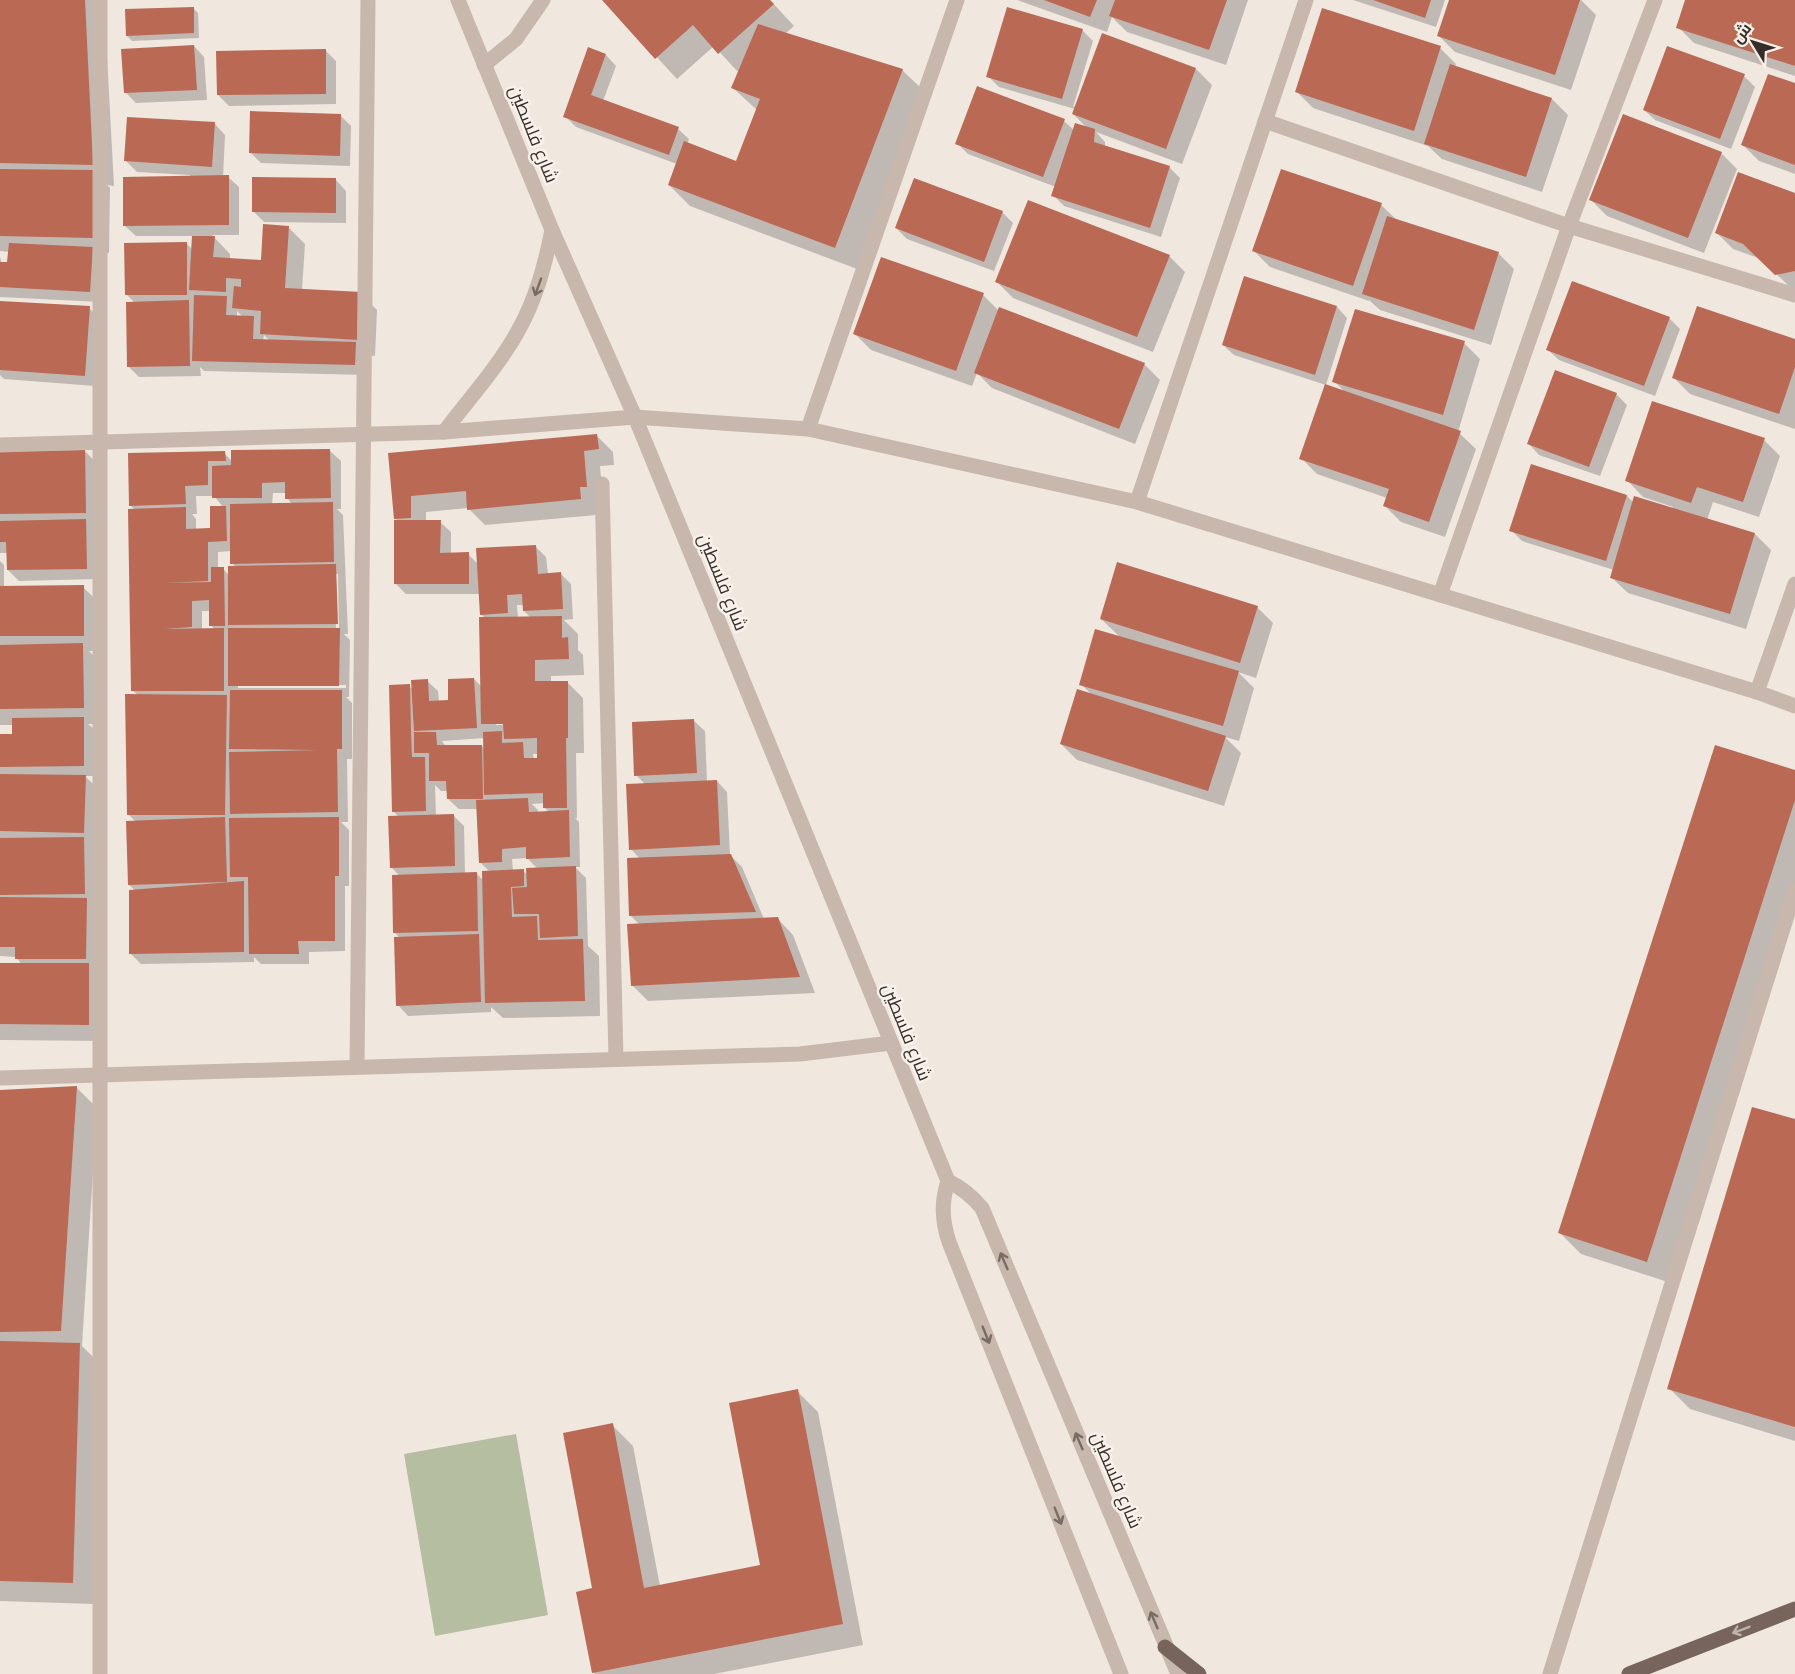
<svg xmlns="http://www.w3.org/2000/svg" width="1795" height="1674" font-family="Raleway,Cairo,sans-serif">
  <rect width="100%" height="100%" fill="#f0e7df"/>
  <polygon fill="#b5bea0" points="516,1434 548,1615 435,1636 404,1454"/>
  <g fill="#0003" fill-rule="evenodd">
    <polygon points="0,0 104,0 114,186 107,185 110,188 109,253 96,253 100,302 0,297 0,257 2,264 9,264 10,252 0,251"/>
    <polygon points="604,0 770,0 794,26 785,34 902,70 924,91 857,269 690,206 669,185 677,164 576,127 565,116 606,55 616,66 603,101 678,129 689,139 687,144 737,163 757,110 733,88 739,73 714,46 677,79"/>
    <polygon points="1017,0 1248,0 1226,65 1127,32 1112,17 1107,32"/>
    <polygon points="1353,0 1445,0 1436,27"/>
    <polygon points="1450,0 1581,0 1596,15 1571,90 1455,52 1438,35"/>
    <polygon points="1687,0 1795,0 1795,76 1694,43 1678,27"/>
    <polygon points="193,8 198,13 199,38 132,41 127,36"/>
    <polygon points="1082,30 1093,41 1073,107 1196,69 1212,85 1182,164 1096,132 1105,142 1105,147 1169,167 1180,178 1161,237 1064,206 1053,195 1056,187 968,154 957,143 1064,121 1074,130 1088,129 1073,114 1075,109 999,87 988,76"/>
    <polygon points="194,46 204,57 207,100 136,103 125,92"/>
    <polygon points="1440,48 1456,64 1455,67 1552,99 1568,115 1542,192 1442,159 1428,146 1313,108 1297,92"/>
    <polygon points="325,50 336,61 336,104 229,106 218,95"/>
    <polygon points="1744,76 1755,87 1731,149 1655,120 1644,110"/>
    <polygon points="1795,85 1795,174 1759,161 1743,145"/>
    <polygon points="340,115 351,126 350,166 261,163 250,152"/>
    <path d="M215,124l10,11 -2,42h5l11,10v48h-27l18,19v6l32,1 27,-33 16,16 -3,46 59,4 16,16 -2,46 -9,-1 -1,20 -161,-4 -4,-4 1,9 -62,1 -11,-11 7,-63 -8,-8 59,-52 7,7 1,-14h-58l-11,-10 65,-49v-2l-53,-3 -11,-11zM237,311l6,6h-6zM264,335l6,6h-7z"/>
    <polygon points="1721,153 1737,169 1704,253 1607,216 1591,200"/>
    <polygon points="336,180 346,191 346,223 264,222 253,211"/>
    <polygon points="1795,195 1795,290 1793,290 1761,259 1733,249 1717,233"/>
    <polygon points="1381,205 1398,221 1498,253 1514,269 1491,345 1380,310 1369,300 1369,301 1270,267 1254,251"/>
    <polygon points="1002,212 1013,223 994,271 907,239 896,228"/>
    <polygon points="1169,256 1185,272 1153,352 1013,298 997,282"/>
    <polygon points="1573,283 1670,319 1680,329 1655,396 1559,360 1548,350"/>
    <polygon points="983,295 999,311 1144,364 1160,380 1135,444 992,388 977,373 972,386 871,350 855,334"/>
    <polygon points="0,302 89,308 100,319 95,386 4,379 0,375"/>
    <polygon points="1337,307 1347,318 1326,385 1234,355 1223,345"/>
    <polygon points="1795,341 1795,429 1690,394 1674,378"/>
    <polygon points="1464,343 1480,359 1458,432 1476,449 1445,537 1401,522 1385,506 1387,498 1317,474 1301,458 1346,393 1334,381"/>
    <polygon points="1616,394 1627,405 1600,476 1539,455 1529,444"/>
    <path d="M597,436l16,16 1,13 -14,1 3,36 -7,13 -111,10 -17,-17 -42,4v10h14l11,10v22h17l10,10 58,-17 10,10 2,17h13l10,10 2,35 -9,1 14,14v16l5,5 1,20 -33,1v7l16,-1 16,16 1,55h-8l1,65h-2l4,4 1,45h-5l11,11 2,68 11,10 1,60 -97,2 -12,-11v5l-83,4 -10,-11 3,-66 -6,-6 5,-57 -9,-9 8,-50 -5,-5 15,-126 4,4 14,-9 11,10 1,11 11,-1 24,-22 8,8 4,-68 -5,-5 -1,-20h-74l-11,-11 4,-61 -3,-3 -6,-65zM517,605h7v6l7,7h-13zM496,722l15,3h-15zM485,738v12l-3,-4 -36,1 -4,-6zM533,754h6v6h-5zM435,785l6,6h7v8l11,10h19l3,54 9,9 -6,9 -8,-8 -11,1 -1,-48 -11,-11 -17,1zM545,803v5l5,5h-12v-3l-6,-6zM527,858l11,11 -10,6 -5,-4h-10l-1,-12z"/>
    <polygon points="1764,440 1780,456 1759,517 1713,502 1707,520 1755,534 1771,550 1746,629 1628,593 1611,577 1614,570 1522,541 1511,530 1532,466 1627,496 1634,503 1672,509 1673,507 1643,497 1627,480"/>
    <polygon points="85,451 101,468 97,579 19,581 8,570 8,553 0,553 0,453"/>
    <path d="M330,451l11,10v48h-4l6,6 5,119h-4l6,6 -1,57h-3l6,6v56h-5l1,63h-7l8,8v56h-4v65l-36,1v12h-48l-7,-7v5l-113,2 -11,-11 6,-62 -7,-6 7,-63 -7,-7 9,-120 -6,-5 3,-180 -5,-5 -1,-50 95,-2 8,8zM273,493h14v5l6,7h-21zM196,496h18l9,11 -11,22 -16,1v-11l-4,-5h5zM231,551l1,12 4,4 -7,8 -6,-6h-5v-17zM335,574h3l1,57h-3zM202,611h9v14l4,5h-13zM238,685h108v3h-108z"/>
    <polygon points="0,561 4,565 4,587 83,587 99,603 99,651 89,651 98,661 99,724 88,724 94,729 94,776 85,776 102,793 104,1041 0,1040 0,964 22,965 16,957 0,956 0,735 14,735 14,725 0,725"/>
    <polygon points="1257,607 1273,623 1256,678 1238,672 1254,688 1239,741 1225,737 1241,753 1224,806 1077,760 1061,744 1092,695 1081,684 1121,638 1101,619"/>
    <polygon points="694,721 705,731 707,782 717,781 727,792 730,855 742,867 764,919 777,918 793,935 815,993 648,1001 632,985 640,925 630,915 640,859 631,849 646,785 636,775"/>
    <polygon points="1795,772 1795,886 1668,1282 1581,1254 1560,1233"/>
    <polygon points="76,1087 97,1108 82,1346 101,1365 94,1604 0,1601 0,1092"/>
    <polygon points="1795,1121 1795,1441 1690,1409 1669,1388"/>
    <polygon points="797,1391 818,1412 863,1645 714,1674 595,1674 593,1672 594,1589 612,1425 633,1446 660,1586 761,1566"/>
  </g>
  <g fill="#b96954">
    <polygon points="0,0 85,0 93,165 0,163"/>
    <polygon points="602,0 770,0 774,4 718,54 693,25 655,59"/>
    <polygon points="1044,0 1097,0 1090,17"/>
    <polygon points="1115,0 1227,0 1209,50 1109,16"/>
    <polygon points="1373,0 1431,0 1425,18"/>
    <polygon points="1449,0 1580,0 1555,75 1437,36"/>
    <polygon points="1685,0 1795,0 1795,66 1676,28"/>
    <polygon points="194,7 194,33 126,36 125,9"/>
    <polygon points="1007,7 1083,29 1062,99 986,77"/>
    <polygon points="1322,8 1441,46 1414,131 1295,92"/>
    <polygon points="758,24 903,69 835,248 668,185 684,141 736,161 760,99 731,88"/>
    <polygon points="1102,33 1196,68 1166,149 1072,114"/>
    <polygon points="194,45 197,90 124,93 121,49"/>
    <polygon points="1667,46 1745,74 1720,139 1643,110"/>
    <polygon points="588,47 606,54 591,95 679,127 669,155 563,117"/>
    <polygon points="326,49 326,94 217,95 216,51"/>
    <polygon points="1450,64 1552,98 1526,177 1424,144"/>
    <polygon points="1768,74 1795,83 1795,165 1741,145"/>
    <polygon points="977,86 1065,119 1043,177 955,144"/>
    <polygon points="250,111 341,114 340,156 249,153"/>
    <polygon points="1623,114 1722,152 1688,238 1589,200"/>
    <polygon points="127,117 215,122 212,167 124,161"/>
    <polygon points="1075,123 1095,129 1094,142 1170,166 1150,228 1051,196"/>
    <polygon points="0,169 94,170 93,238 0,236"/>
    <polygon points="1281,169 1382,203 1353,286 1252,251"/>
    <polygon points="1738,172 1795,193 1795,271 1775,275 1743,244 1715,233"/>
    <polygon points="229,175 229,225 123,226 123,177"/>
    <polygon points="252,177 336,178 336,213 252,212"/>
    <polygon points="914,178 1003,211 984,262 895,228"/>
    <polygon points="1028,200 1170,255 1137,337 995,282"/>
    <polygon points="1387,216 1499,252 1474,330 1362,294"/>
    <polygon points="263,224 289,226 285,288 362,292 359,340 260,334 261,311 232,308 234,286 241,287 241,279 226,278 226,292 189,290 192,236 215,236 213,257 261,260"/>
    <polygon points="187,242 187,295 125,295 124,243"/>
    <polygon points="9,243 93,247 90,292 0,287 0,262 7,262"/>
    <polygon points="881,257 984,293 956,371 853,334"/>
    <polygon points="1244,276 1337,306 1315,375 1222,345"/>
    <polygon points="1572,281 1670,317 1644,386 1546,350"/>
    <polygon points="194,295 227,296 226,315 254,316 253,339 356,342 355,365 192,361"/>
    <polygon points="189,300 190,366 127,367 126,302"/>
    <polygon points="0,301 90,306 85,376 0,370"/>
    <polygon points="1697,306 1795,339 1795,367 1779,414 1672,378"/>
    <polygon points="999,307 1145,363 1119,429 974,373"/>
    <polygon points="1355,309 1465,341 1443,415 1332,382"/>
    <polygon points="1555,370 1617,393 1589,467 1527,444"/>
    <polygon points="1325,384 1461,431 1429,522 1383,506 1389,489 1299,459"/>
    <polygon points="1652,401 1765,438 1743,502 1697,487 1691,503 1625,481"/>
    <polygon points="597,434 599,449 584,451 587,487 580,487 581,499 467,510 466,491 411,496 411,518 394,519 388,453"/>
    <polygon points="330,449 331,498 285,499 285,482 262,483 262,498 212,498 212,466 231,465 231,450"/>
    <polygon points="85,450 86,513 0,514 0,451"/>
    <polygon points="225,451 226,461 208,461 208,485 185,486 186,504 129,506 128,453"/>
    <polygon points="1531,464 1627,495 1606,561 1509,531"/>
    <polygon points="1634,496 1755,533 1730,614 1610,578"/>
    <polygon points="333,502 334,562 230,564 230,504"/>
    <polygon points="210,506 226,506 227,541 208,542 208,581 164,583 211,582 211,567 224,567 225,626 209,626 209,600 192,601 192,627 164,629 224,628 224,691 131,691 128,509 186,507 186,529 210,528"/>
    <polygon points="86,519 87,569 7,570 6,542 0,542 0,521"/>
    <polygon points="394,520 441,520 440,553 469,552 469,584 394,584"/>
    <polygon points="536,545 538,574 561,572 563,609 523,611 522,594 507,595 508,613 480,615 476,548"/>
    <polygon points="1117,562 1258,606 1240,663 1100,619"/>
    <polygon points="336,564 338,624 228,625 228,566"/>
    <polygon points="84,585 84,636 0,636 0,586"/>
    <polygon points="562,616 562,638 568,637 569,659 535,660 535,681 568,681 568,738 566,738 567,808 543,808 543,793 484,795 483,732 502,731 502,743 523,742 524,758 537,758 537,738 504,739 503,724 481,724 479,617"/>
    <polygon points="228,628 340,628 339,686 228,686"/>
    <polygon points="1095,629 1239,671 1223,726 1079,685"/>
    <polygon points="83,643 84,708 0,709 0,645"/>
    <polygon points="474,678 477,728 414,731 411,680 428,679 429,701 448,700 448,679"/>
    <polygon points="410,684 411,732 407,732 411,732 412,757 425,757 426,811 392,812 389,685"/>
    <polygon points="1077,689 1226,736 1208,791 1060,744"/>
    <polygon points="230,690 342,690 342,749 337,749 338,812 230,814 229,752 318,750 229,749"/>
    <polygon points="125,694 227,695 225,815 127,815"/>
    <polygon points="84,717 84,766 0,767 0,734 12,734 12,718"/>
    <polygon points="694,719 697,773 634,776 632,722"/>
    <polygon points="414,732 436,732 437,745 482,745 483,799 447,799 446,781 429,781 429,753 414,753"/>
    <polygon points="1715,745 1795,770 1795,800 1647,1262 1558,1233"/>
    <polygon points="0,774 86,775 84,833 0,831"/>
    <polygon points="717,780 720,845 629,850 626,784"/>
    <polygon points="528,798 529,812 569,810 570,857 526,859 526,847 502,849 502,862 479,863 476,800"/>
    <polygon points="454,814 455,866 390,868 388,816"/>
    <polygon points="225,817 227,882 128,885 126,821"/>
    <polygon points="339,817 339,876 335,876 335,941 298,941 299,954 249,954 248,877 230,877 229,818"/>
    <polygon points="84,837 85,894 0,895 0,838"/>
    <polygon points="731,854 756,912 629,916 627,858"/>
    <polygon points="576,866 578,936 540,938 539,914 514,914 512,888 527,887 526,868"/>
    <polygon points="524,869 524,886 511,887 512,917 537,916 538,940 583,939 585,1001 485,1003 482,871"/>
    <polygon points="477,872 478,931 393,933 392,875"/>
    <polygon points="244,881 244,952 129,954 129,890"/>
    <polygon points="0,897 87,898 86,959 15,959 15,947 0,947"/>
    <polygon points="778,917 800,977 631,986 627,924"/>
    <polygon points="479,934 481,1002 396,1006 394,937"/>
    <polygon points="0,963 89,963 89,1025 0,1024"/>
    <polygon points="77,1086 61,1331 0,1332 0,1090"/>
    <polygon points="1752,1107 1795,1119 1795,1427 1667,1389"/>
    <polygon points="0,1341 80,1343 73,1583 0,1581"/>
    <polygon points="798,1389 843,1624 592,1673 576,1592 592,1588 563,1433 613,1423 644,1588 760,1565 729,1403"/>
  </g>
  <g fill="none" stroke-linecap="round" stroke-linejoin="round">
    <g stroke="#c7b7ac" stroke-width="15">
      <path d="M458,0l94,230 83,187 313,764c-7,22 -6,39 1,61l172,432"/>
      <polyline points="484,65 516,39 543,0"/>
      <polyline points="1265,121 1569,226 1795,295"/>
      <polyline points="808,429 957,0"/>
      <path d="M444,432c25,-33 54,-65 74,-101 18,-32 27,-66 34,-101"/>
      <polyline points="0,445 444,432 635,417 808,429 1137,502 1757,692 1795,706"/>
      <polyline points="602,484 616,1059"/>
      <polyline points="1137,502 1306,0"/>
      <polyline points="1440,595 1569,226 1655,0"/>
      <polyline points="1757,692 1795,584"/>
      <polyline points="357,1067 368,0"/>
      <polyline points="0,1078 800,1054 891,1043"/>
      <path d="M948,1181c14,7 24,15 34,27l196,466"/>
      <polyline points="100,1674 100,0"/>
      <polyline points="1550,1674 1795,890"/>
    </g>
    <g stroke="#76645d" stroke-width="15">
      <polyline points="1165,1647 1199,1674"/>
      <polyline points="1629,1674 1795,1609"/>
    </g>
  </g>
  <defs><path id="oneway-shaft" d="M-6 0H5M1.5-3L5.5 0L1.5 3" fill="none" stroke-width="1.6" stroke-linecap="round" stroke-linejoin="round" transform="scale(1.5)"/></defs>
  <g stroke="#776b64">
    <use href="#oneway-shaft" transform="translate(538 287) rotate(110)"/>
    <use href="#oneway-shaft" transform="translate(1004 1261) rotate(-113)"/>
    <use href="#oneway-shaft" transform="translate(986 1335) rotate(68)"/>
    <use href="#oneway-shaft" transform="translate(1079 1441) rotate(-113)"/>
    <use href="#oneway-shaft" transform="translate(1058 1516) rotate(68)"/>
    <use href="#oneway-shaft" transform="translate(1154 1620) rotate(-113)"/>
  </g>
  <use stroke="#beb2ab" href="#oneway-shaft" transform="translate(1741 1630) rotate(159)"/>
  <g text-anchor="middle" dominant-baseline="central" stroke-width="5" stroke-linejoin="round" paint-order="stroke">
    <g font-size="18" fill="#362d2a" stroke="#f8f2eb">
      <text transform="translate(534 134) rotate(68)">شارع فلسطين</text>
      <text transform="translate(723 582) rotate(68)">شارع فلسطين</text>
      <text transform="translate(907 1032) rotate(68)">شارع فلسطين</text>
      <text transform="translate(1117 1480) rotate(67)">شارع فلسطين</text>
    </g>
  </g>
  <g transform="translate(1753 42) rotate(308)" stroke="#f8f2eb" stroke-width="4.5" paint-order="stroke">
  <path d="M0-4.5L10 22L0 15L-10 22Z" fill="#362d2a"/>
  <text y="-9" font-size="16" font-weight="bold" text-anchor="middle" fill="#362d2a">ش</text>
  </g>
</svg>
